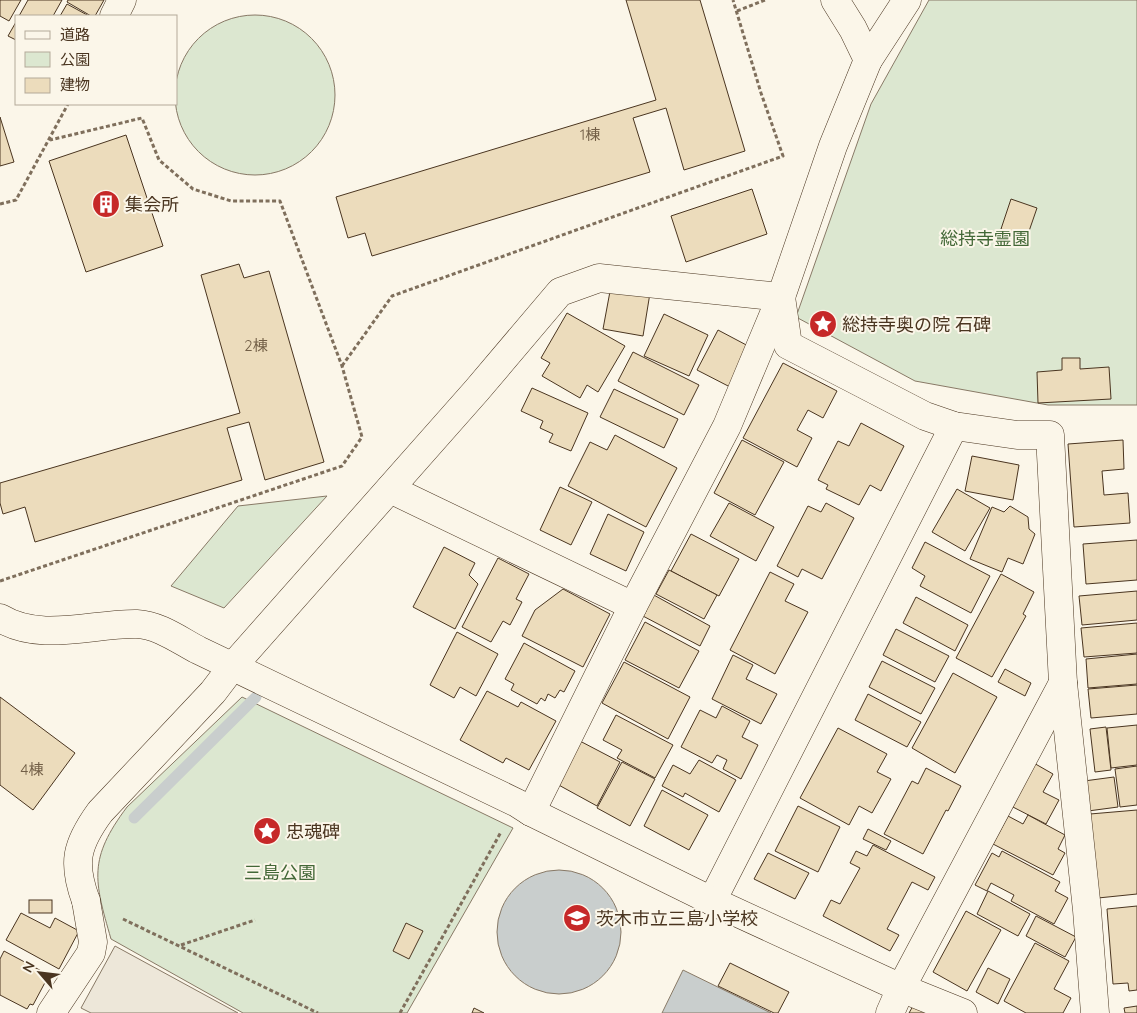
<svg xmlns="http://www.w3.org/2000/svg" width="1137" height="1013" font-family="Quicksand,'Noto Sans JP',sans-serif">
  <rect width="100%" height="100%" fill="#fbf6e9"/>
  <g fill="#dce7d0" stroke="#887966">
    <polygon points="929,0 1137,0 1137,405 1048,405 915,381 796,317 871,104"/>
    <circle cx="255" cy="95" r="80"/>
    <polygon points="327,496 224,608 171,586 238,506"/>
    <path d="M242,697l271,131 -106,185h-164l-132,-74c-17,-59 -23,-80 16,-132z"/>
  </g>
  <polygon fill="#ede7d9" stroke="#887966" points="115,946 238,1013 91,1013 81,1008"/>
  <g fill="#c9cecd" stroke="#887966">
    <circle cx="559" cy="932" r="62"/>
    <polygon points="683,970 771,1013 662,1013"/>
  </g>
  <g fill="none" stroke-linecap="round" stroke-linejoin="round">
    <polyline stroke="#c9cecd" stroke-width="11" points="134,818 256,697"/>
  </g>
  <g fill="#ecdcbc" stroke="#4a3520">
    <polygon points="0,0 21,0 9,21 0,16"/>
    <polygon points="28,0 62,0 53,16 19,16"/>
    <polygon points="68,0 104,0 95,16 91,16 67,2"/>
    <polygon points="626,0 700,0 745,151 684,170 666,108 633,118 650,172 372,256 365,233 348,238 336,197 656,100"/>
    <polygon points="67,4 89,16 60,16"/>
    <polygon points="16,22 16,40 8,36"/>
    <polygon points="0,117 14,162 0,166"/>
    <polygon points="126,135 163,246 86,272 49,161"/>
    <polygon points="752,189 767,234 686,262 671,216"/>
    <polygon points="1011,199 1037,208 1027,237 1001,229"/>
    <polygon points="239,264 244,278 269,271 324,462 265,480 249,422 227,428 242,480 35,542 25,507 3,514 0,503 0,483 240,413 201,275"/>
    <polygon points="611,286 650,293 643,336 603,329"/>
    <polygon points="567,313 625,346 598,392 587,385 580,398 542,376 550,363 541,358"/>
    <polygon points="664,314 708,335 689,376 644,356"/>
    <polygon points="718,330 752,348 732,388 697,370"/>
    <polygon points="633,352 699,385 684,415 618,381"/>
    <polygon points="1062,358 1080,358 1080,369 1109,367 1111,399 1038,403 1037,372 1062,370"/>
    <polygon points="783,363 837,391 823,418 808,410 797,430 812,438 797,467 743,438"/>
    <polygon points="532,388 588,413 571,451 549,442 553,434 540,428 543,421 521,411"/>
    <polygon points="614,389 678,419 664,448 600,417"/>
    <polygon points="861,423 904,446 881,491 870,485 859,505 826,489 828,485 818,480 838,441 849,446"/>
    <polygon points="615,435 677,468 646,527 568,486 590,442 607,450"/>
    <polygon points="742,440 784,462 755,515 714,493"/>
    <polygon points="1123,440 1124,469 1102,471 1104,495 1128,493 1130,523 1074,527 1068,444"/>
    <polygon points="972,456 1019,465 1013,500 965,491"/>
    <polygon points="560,487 592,502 571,545 540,530"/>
    <polygon points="957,489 990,508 965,551 932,532"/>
    <polygon points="729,503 774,527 756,561 710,536"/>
    <polygon points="826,503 854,518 822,579 802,569 798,577 777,566 808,506 821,512"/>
    <polygon points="1010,506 1028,517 1029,529 1035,534 1023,564 1008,558 1002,572 970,559 992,507 1004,512"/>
    <polygon points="608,514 644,532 626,571 590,554"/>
    <polygon points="691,534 739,559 719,596 671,571"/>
    <polygon points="1137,540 1137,580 1086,584 1083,544"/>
    <polygon points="925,542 990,576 971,613 920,586 925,576 912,568"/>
    <polygon points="444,547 475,563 469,575 478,584 455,629 413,607"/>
    <polygon points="498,558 529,574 516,599 522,602 510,625 503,621 491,642 462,627"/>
    <polygon points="669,570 717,595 704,619 656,594"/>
    <polygon points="770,572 794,584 785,601 808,612 775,674 730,650"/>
    <polygon points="1001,574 1034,592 1023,614 1026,616 992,677 956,658"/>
    <polygon points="563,589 610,614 583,667 522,636 535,610"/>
    <polygon points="1137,591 1137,620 1082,625 1079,596"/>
    <polygon points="652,594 710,626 700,646 641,615"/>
    <polygon points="916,597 968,625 955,651 903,623"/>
    <polygon points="645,622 699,651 679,688 625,660"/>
    <polygon points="1137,623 1137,653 1084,657 1081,628"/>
    <polygon points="896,629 949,656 935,682 883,655"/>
    <polygon points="457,632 498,654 476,696 460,687 454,698 430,685"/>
    <polygon points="524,643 575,671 564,692 560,690 555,698 548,694 545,701 541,698 537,704 511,690 514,684 505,679"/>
    <polygon points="1137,654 1137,684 1088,688 1086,659"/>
    <polygon points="733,655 753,665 746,679 777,694 761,724 712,699"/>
    <polygon points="882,661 935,688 921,714 869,687"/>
    <polygon points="624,662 690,697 668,739 602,703"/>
    <polygon points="1005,669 1031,683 1025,696 998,682"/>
    <polygon points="953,673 997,697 955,773 912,748"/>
    <polygon points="1137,685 1137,714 1091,718 1088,689"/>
    <polygon points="487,691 518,707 521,702 556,721 529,770 506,758 503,763 460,740"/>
    <polygon points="868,694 921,722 907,747 855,720"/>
    <polygon points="0,697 75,753 33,810 0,785"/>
    <polygon points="722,706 750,721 742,737 758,745 741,779 723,769 727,760 717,755 712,763 681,747 700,710 716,718"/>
    <polygon points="616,715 673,745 655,778 617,758 622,750 603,740"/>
    <polygon points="1137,725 1137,765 1111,768 1107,728"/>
    <polygon points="1106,727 1111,770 1095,772 1090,729"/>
    <polygon points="838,728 887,754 877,772 891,779 872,813 859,806 849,825 800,798"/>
    <polygon points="578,740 620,762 597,806 555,783"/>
    <polygon points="699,760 736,780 719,812 685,793 683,797 662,786 673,765 690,774"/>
    <polygon points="622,762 655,779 630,826 597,808"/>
    <polygon points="1032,762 1053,774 1043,792 1059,800 1046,824 1009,805"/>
    <polygon points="1137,766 1137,805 1120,807 1115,769"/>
    <polygon points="926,768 961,786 948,811 946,810 923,854 884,834 912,781 918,784"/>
    <polygon points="1114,777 1118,807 1088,811 1084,781"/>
    <polygon points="662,790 708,815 689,850 644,826"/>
    <polygon points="798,806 840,827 818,872 775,851"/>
    <polygon points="1137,810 1137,894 1098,898 1090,814"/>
    <polygon points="1028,815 1065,835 1058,849 1065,853 1053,875 993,844 1008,816 1023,824"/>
    <polygon points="868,829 891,841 886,850 863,839"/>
    <polygon points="873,845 935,877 928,890 912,882 887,929 899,935 890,951 823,916 831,900 840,904 860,868 850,863 856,851 867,856"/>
    <polygon points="1002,851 1060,882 1055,891 1068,898 1054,924 1011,901 1014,895 991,883 987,891 975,885 992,853 999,857"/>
    <polygon points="768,853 809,873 795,899 754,879"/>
    <polygon points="988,891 1030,914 1018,936 977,914"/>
    <rect x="29" y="900" width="23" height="13"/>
    <polygon points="1137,906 1137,990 1129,991 1128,983 1113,984 1107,909"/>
    <polygon points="966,911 1001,930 967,991 933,972"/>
    <polygon points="21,913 50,928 55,918 79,931 59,969 6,940"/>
    <polygon points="1036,916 1076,937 1065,957 1026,936"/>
    <polygon points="406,923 423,931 409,959 393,951"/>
    <polygon points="1035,943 1069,961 1054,989 1071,998 1063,1013 1026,1013 1004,1001"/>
    <polygon points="4,951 49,975 33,1005 30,1004 27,1009 0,995 0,959"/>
    <polygon points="730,963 789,992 778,1013 774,1013 718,986"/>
    <polygon points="988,968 1010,979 998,1004 976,992"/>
    <polygon points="913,1006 927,1013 909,1013"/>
    <polygon points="1137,1006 1137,1013 1125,1013 1124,1008"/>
    <polygon points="474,1008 484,1013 472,1013"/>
  </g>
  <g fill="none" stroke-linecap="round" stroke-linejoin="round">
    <g stroke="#4a3520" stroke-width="29">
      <g id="minor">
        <polyline points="114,16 122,0"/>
        <polyline points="868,60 907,0"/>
        <polyline points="781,297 788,345 925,416 954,426 1017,435 1050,435 1063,683 1087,910 1095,1013"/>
        <polyline points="390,489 633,606"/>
        <polyline points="531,812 633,606 727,426 781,297"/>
        <polyline points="712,901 954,426"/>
        <polyline points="51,1013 91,953 93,942 86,901"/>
        <polyline points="963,1013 901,988 1063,683"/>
      </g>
    </g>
    <g stroke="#4a3520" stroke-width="29">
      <g id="tertiary">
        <path d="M0,618c41,25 93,5 137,6 22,1 42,16 61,26l319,153 14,9 181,89 189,87 -11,25"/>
        <path d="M86,901c-14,-38 -10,-56 14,-89l113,-120 19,-25 245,-277 83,-98 39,-14 182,19 52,-151 35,-86 -15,-31 -18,-29"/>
      </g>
    </g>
    <g stroke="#7f6f5c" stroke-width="3" stroke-dasharray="4 2.5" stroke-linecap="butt">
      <polyline points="737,11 765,0"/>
      <polyline points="0,204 16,200 68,104"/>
      <polyline points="342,366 392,296 783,156 761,93 733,0"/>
      <polyline points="0,581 342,466 362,437 342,366 280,201 231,201 193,189 159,160 142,118 50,140"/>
      <polyline points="123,919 318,1013"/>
      <polyline points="181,945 255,920"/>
      <polyline points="400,1013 501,832"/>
    </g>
    <use href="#minor" stroke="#fbf6e9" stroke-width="28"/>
    <use href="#tertiary" stroke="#fbf6e9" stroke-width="28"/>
  </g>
  <defs>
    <g id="building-disc" transform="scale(1.4375)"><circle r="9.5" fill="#c62828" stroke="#fbf6e9"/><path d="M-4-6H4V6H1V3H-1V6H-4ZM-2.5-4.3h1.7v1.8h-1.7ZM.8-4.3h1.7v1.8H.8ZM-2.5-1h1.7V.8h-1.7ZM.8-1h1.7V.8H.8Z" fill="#fff"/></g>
    <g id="sight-disc" transform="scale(1.4375)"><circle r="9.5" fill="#c62828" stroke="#fbf6e9"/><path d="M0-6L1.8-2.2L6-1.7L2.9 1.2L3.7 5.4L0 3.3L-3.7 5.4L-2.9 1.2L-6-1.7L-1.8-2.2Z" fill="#fff"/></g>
    <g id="school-disc" transform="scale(1.4375)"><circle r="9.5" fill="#c62828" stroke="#fbf6e9"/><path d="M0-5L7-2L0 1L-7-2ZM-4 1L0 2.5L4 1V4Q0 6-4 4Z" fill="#fff"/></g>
  </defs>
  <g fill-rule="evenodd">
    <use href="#building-disc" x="106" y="204"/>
    <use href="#sight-disc" x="823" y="324"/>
    <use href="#sight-disc" x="267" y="831"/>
    <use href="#school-disc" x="577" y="918"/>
  </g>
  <g text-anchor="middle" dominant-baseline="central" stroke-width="4" stroke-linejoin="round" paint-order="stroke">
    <g font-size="15" fill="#725f47">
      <text x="590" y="134">1棟</text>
      <text x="256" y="345">2棟</text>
      <text x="32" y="769">4棟</text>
    </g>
    <g font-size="18" fill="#4a3520" stroke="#fbf6e9" text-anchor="start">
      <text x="125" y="204">集会所</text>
      <text x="842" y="324">総持寺奥の院 石碑</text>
      <text x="286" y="831">忠魂碑</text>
      <text x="596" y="918">茨木市立三島小学校</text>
    </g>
    <g font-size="18" fill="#436837" stroke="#fbf6e9">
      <text x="985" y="238">総持寺霊園</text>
      <text x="280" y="872">三島公園</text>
    </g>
  </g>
  <rect x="15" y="15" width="162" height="90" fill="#fbf6e9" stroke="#b4a999"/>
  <rect x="25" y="31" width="25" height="8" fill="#fbf6e9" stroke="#b4a999"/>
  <text x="60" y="40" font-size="15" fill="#4a3520">道路</text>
  <rect x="25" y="52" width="25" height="15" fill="#dce7d0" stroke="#b4a999"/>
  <text x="60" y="65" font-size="15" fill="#4a3520">公園</text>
  <rect x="25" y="78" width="25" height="15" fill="#ecdcbc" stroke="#b4a999"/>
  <text x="60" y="90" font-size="15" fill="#4a3520">建物</text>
  <g transform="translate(40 973) rotate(298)" stroke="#fbf6e9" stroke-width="4" paint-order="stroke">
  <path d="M0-4L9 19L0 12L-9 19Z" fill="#4a3520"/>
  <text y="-8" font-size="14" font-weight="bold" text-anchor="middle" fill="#4a3520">N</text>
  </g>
</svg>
